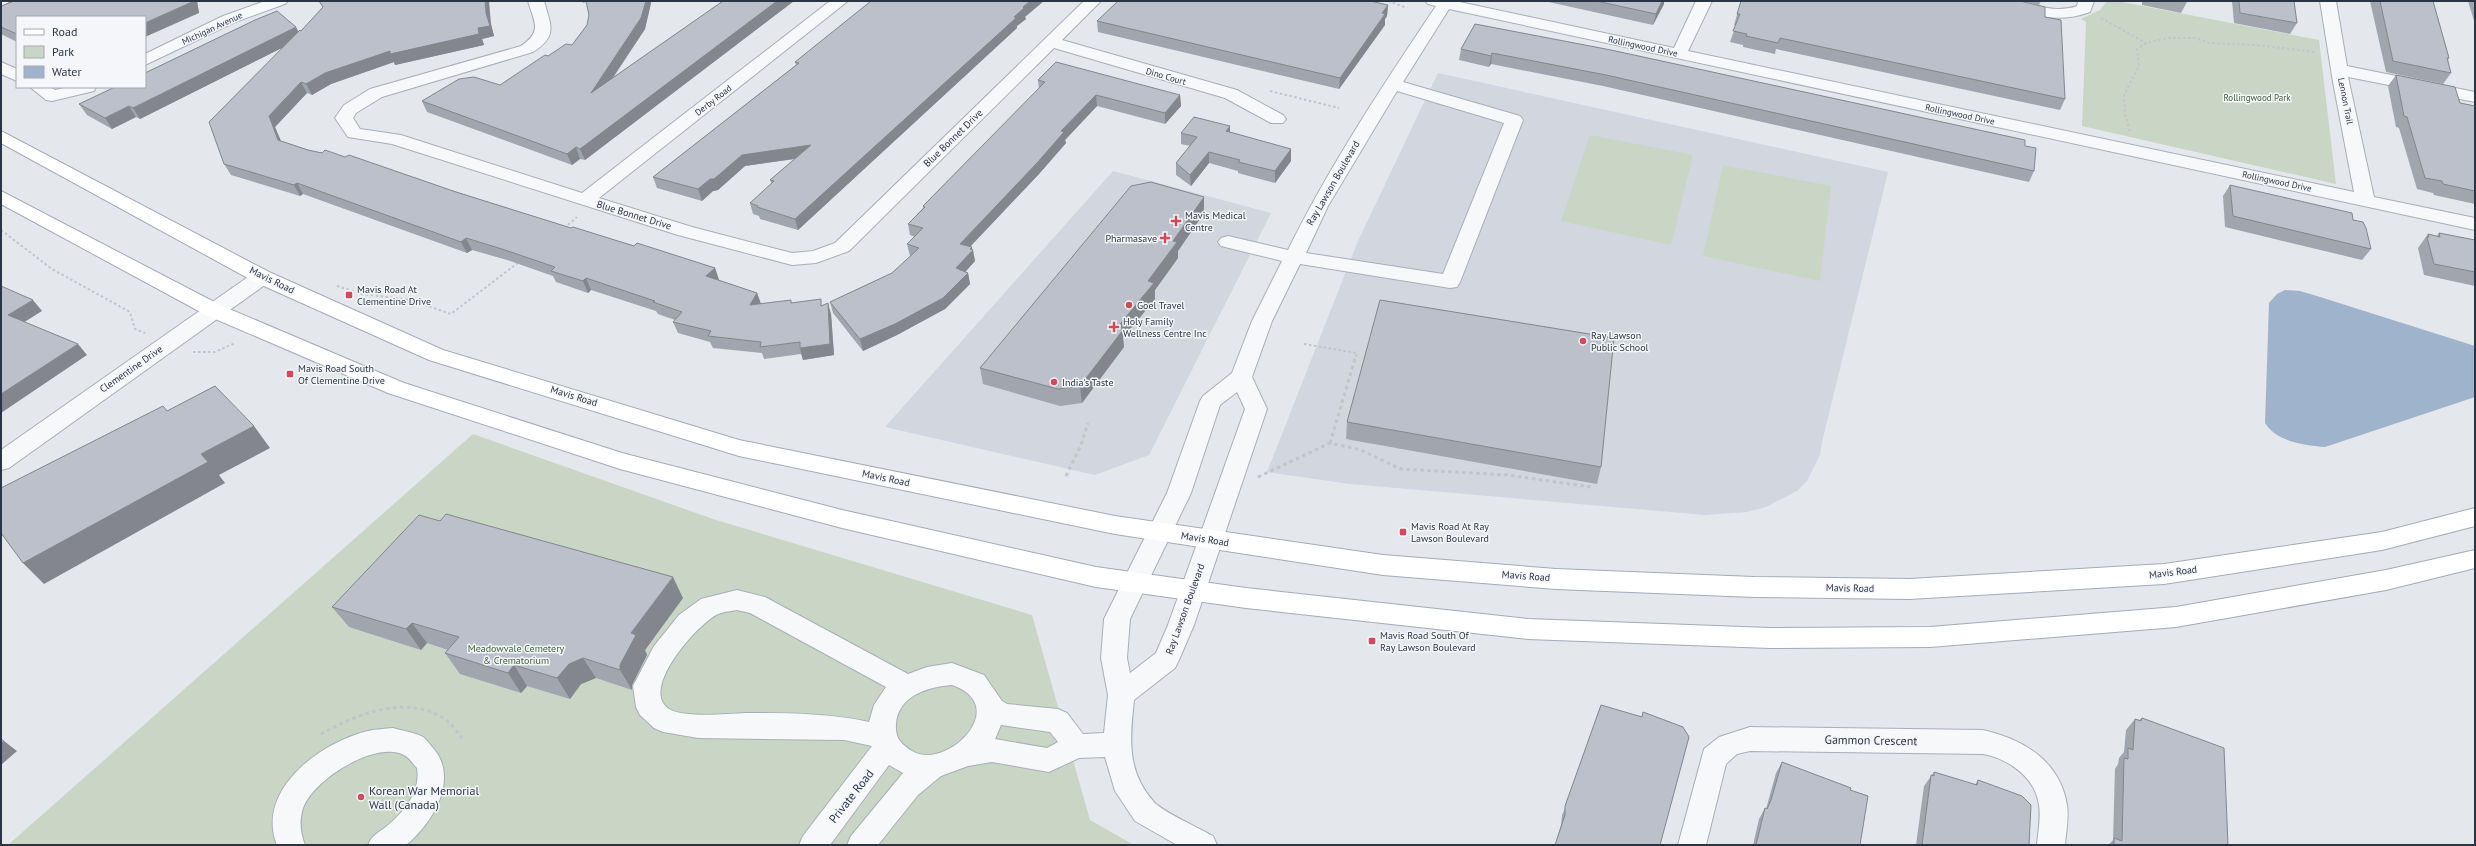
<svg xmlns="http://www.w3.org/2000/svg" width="2476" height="846" font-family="'PT Sans',sans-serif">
  <rect width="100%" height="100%" fill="#e4e7ec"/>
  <g fill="#d2d6de">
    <polygon points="1438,73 1888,172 1822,442 1820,455 1807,481 1797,491 1766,507 1747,512 1705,515 1350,484 1267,472 1358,241"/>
    <polygon points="1113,171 1271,213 1149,455 1095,475 885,427"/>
  </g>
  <g fill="#c9d6c5">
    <polygon points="2107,1 2117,1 2319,40 2336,184 2082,126 2086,22 2081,19 2100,10"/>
    <polygon points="1590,135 1693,155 1671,245 1561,221"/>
    <polygon points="1723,165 1831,186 1820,281 1703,256"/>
    <polygon points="473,434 713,519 1032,615 1090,820 1134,845 8,845"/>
  </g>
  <path fill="#9fb4cc" d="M2285,290l15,1 17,5 158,50v51l-150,50c-21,-2 -48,-5 -60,-24l4,-120 8,-9z"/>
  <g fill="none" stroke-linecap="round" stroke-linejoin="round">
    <g stroke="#a9aeb7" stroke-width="2">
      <g id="minor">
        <polygon points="1,1 11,1 1,7"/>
        <polygon points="265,1 288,1 285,4 235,22 145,65 145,54 223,16"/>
        <path d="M528,1h16c7,25 14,35 -11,51l-151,45 -26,16 -3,5 7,11 41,6 181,58 248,-192h18l-249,197 93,29 100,26 21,-2 22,-8 249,-242h17l-39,39 175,50 46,25 3,4 -3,4h-12l-46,-25 -171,-50 -205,203 -33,12 -24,2 -114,-30 -286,-91 -44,-7 -13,-19 9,-13 26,-16 151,-43c22,-15 13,-24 7,-45z"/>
        <path d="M1425,1h30l219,47 22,-47h16l-24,50 666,141 -21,-110 -13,-81h16l11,65 128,26v10l-127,-25 26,120 101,21v12l-1026,-221 -46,73 117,34 3,4 -63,162 -3,5 -7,1 -150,-24 -28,57 -20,56 15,32 -73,216 -15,35 -4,8 -41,32c-4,38 -8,71 20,102 9,10 45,26 59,34l4,9h-40l-42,-24 -20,-30 -10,-34 -26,1 -30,14 -57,-10 -24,4 -27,10 -23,19 -40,50h-31l4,-9 52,-63 -14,-8 -59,80h-31l4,-9 69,-90 -28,-6 -146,-2 -35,-6 -9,-4 -14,-13 -4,-8 -3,-21 21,-40 25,-31 22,-16 36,-9 28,7 143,77 19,-7 25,-4 32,12 18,26 5,3 51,5 9,4 16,21 21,-1 4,-38 -7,-37 3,-39 63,-126 33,-92 3,-5 29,-23 20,-52 30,-60 -61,-15 -3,-4 3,-4 7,-2 60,14c42,-85 95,-165 148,-244l-8,-2zM1397,91l107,32 -61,151 -137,-21 22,-47zM1237,392l8,17 -77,216 -12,28 -26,20 -3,-15 3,-39 61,-126 29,-88zM737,610l13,3 136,74 -12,18 -5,17c-40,-9 -83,-9 -124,-9 -18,1 -62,5 -76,-4 -30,-19 27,-83 47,-94 6,-3 15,-4 21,-5zM952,685c61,21 -6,87 -40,66 -11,-7 -17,-13 -16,-27 2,-28 31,-37 56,-39zM1001,725l49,7 8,10 -11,6 -52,-9z"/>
        <path d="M1988,1c9,0 18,-1 26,0 21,3 41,13 63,5l1,-5h16l-4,11c-34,13 -66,1 -99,-8z"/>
        <polygon points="1,62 17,69 17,81 1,74"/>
        <polygon points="30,87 50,87 55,90 68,87 96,87 94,91 52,101 46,100"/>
        <polygon points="262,271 269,272 272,277 269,282 9,468 1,470 1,450 255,272"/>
        <path d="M1750,727l233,3c40,9 77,31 84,75 2,13 -1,27 -2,40h-28c1,-13 4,-27 2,-40 -4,-28 -30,-46 -56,-51l-233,-3 -13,3 -11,10 -20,81h-28l26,-96 15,-12z"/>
        <path d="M393,728c9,3 21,4 30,9 4,3 7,8 10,11 27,31 -1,76 -27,97h-38c4,-10 10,-12 19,-19 17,-14 34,-34 30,-58 -4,-4 -8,-11 -13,-13 -29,-15 -96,27 -102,57 -3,12 -1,22 3,33h-28c-22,-55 44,-103 91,-114 8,-2 17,-2 25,-3z"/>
      </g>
    </g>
    <g stroke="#a3abb8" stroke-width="2">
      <g id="major">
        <polygon points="1,131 269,272 443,350 739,440 1115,516 1383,555 1556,569 1754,577 1909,579 2164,564 2382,532 2475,508 2475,526 2382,550 2164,584 1909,599 1754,597 1556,589 1383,575 1115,534 739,456 429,360 255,282 1,143"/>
        <polygon points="1,191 220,305 404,383 622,453 842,510 1096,567 1246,588 1528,619 1770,628 1930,627 2176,607 2386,570 2475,550 2475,568 2386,590 2176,627 1930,647 1770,648 1528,639 1246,608 1096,587 842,528 620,469 388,393 206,315 1,204"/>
      </g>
    </g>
    <g stroke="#c2c5cb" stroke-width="2" stroke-dasharray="2.5 2.5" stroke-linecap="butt">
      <polyline points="1388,1 1407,8"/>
      <polyline points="2101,18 2146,43"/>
      <polyline points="1270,91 1339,108"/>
      <polyline points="2130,131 2125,115 2124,95 2139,66 2137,49 2146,43 2168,38 2195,38 2210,43 2256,45 2316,52"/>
      <polyline points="564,228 577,217"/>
      <polyline points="1,230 52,269 130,312 135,329 145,333"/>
      <polyline points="337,286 362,294 411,300 451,314 519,262"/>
      <polyline points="1304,344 1357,353 1355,360"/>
      <polyline points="193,352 215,352 235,343"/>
    </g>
    <g stroke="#c2c5cb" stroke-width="3" stroke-dasharray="3.5 3.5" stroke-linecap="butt">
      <polyline points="1330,443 1355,359"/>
      <polyline points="1066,476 1081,445 1088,423"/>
      <polyline points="1258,477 1330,443 1361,450 1401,469 1508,475 1591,487"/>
      <path d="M321,734c35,-20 88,-41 125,-14 6,4 11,12 16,18"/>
    </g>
    <use href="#minor" fill="#f7f8fa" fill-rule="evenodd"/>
    <use href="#major" fill="#fff" fill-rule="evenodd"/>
  </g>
  <g fill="#a1a5ae">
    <polygon points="14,1 197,1 199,13 17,17 17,42 1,34 1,6"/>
    <polygon points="319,1 491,24 494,36 482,39 484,45 395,65 394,62 331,84 312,95 307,93 275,127 281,141 308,150 345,157 571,228 715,268 719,280 757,293 761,304 792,303 822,305 831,314 834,355 803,360 801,354 764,359 762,353 713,348 710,342 678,333 673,322 675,320 658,314 656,311 591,290 588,293 556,282 553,276 507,260 472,250 467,253 303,194 300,196 231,175 224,164 283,47 140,119 136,117 112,129 87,115 79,104 299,32 301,31 323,8"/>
    <polygon points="582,1 651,1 651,3 645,29 613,78 722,2 721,1 794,1 585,160 580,159 572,165 427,112 422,101 500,85 548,56 572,45 587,25 589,15 587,2 583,3"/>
    <polygon points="1544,1 1664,1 1664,4 1653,25"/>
    <polygon points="1741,1 2041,1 2039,5 2022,1 2045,17 2065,99 2060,110 1776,49 1775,54 1743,47 1743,45 1730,42 1736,25 1734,25"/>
    <polygon points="2137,1 2181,1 2187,2 2181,13 2142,5 2142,2"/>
    <polygon points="2232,1 2294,1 2297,23 2290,34 2234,23"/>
    <polygon points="2370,1 2433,1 2449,58 2448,60 2451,73 2443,84 2386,72"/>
    <polygon points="2468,1 2475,1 2475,24"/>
    <polygon points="1388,5 1387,16 1385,19 1385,25 1339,89 1098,32 1097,21"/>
    <polygon points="1025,17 1026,19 1017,26 1017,28 798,230 760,219 759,216 753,214 750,203 772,184 770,180 795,159 745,166 718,190 713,191 702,201 657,188 653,177 796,65 795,62"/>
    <polygon points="1475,24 2025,146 2034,171 2029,182 1603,86 1491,64 1489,67 1459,60 1461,49"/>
    <polygon points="2396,75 2460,103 2475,106 2475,204 2434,195 2433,193 2417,189 2399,128 2396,127 2388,86"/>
    <polygon points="1038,80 1180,95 1181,106 1165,124 1097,106 1065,140 1066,143 1039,174 970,247 972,247 975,261 965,272 968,273 970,284 945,309 897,335 863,351 833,313 830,302 892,273 911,256 910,256 907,244 915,237 910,235 908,224 923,208 923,206 1039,89"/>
    <polygon points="1230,132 1291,149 1291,161 1275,183 1238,173 1238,171 1209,163 1191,186 1176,175 1176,163 1190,146 1181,144 1181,133"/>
    <polygon points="2230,185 2353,220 2371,249 2362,260 2225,227 2223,196"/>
    <polygon points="1204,213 1178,251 1178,258 1155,290 1155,299 1123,338 1124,347 1082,403 1060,406 983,384 980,368"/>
    <polygon points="2439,233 2475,240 2475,286 2424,275 2418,248 2428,234 2437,236"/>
    <polygon points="1347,422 1601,467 1597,484 1346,439"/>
    <polygon points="683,598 645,650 647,655 632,685 632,690 596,678 581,684 570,699 527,686 521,693 460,674 445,653 448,650 427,643 421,650 349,627 332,607"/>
    <polygon points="1601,705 1660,845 1555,845 1561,825 1562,816"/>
    <polygon points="2142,718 2228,845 2108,845 2113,840 2115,769 2118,764 2119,758 2124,752 2126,730 2135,719 2139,720"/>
    <polygon points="1782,762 1850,790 1860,845 1753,845 1759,819 1765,808 1766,809 1776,773"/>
    <polygon points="1934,772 1975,785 1978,780 2029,845 1916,845 1924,786"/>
  </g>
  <g fill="#83868d">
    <polygon points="192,1 197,1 199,13 145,37 145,23"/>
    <polygon points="485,1 489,1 491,24 494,36 482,39 484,45 395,65 394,62 331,84 312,95 306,84 325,73 390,51 478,28 486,13"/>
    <polygon points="646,1 651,1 651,3 645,29 595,104 591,93"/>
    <polygon points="777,1 794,1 585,160 580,149"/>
    <polygon points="1030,1 1044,1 1025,17 1026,19 1017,26 1017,28 798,230 795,219 1014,17 1023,7"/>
    <polygon points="1662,1 1664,1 1664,4 1653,25 1656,14"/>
    <polygon points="1388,5 1387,16 1385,19 1385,25 1339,89 1340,78 1382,13"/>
    <polygon points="296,27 302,38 140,119 133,108"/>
    <polygon points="1492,53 1491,64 1489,67 1491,56"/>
    <polygon points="301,82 307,93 275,127 285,151 278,140 269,116"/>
    <polygon points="1096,95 1097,106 1065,140 1066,143 1039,174 962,255 960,244 1061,131"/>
    <polygon points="1180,95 1181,106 1165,124 1165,113"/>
    <polygon points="129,106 136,117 112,129 105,118"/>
    <polygon points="1230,126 1230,137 1226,131"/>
    <polygon points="811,145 814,156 745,166 718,190 713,191 702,201 698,189 742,155"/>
    <polygon points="576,147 580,159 572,165 567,154"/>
    <polygon points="1291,149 1291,161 1275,183 1275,171"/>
    <polygon points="1209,152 1209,163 1191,186 1190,175"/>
    <polygon points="297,183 303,194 300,196 294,185"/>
    <polygon points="1204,197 1204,213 1178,251 1178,258 1155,290 1155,299 1123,338 1124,347 1082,403 1080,386 1116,329 1148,281 1173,241"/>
    <polygon points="466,238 472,250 467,253 461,242"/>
    <polygon points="972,247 972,250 973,250 975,261 958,280 956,268"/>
    <polygon points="715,268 719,280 706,276"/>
    <polygon points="968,273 970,284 945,309 897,335 863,351 860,339"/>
    <polygon points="586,278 591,290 588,293 583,281"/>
    <polygon points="757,293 761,304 750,305"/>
    <polygon points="33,300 42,311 18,326 8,315"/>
    <polygon points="828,303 831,314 834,355 803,360 800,348"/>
    <polygon points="78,344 87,355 1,413 1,394"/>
    <polygon points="254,426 270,448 219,475 225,483 44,584 23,563 201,454"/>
    <polygon points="673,577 683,598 645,650 647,655 632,685 632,690 620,670 620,665 631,633"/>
    <polygon points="412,623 427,643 421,650 406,629"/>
    <polygon points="583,658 596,678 581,684 570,699 557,678 569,664"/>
    <polygon points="514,665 527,686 521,693 508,673"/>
    <polygon points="4,741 17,751 1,765 1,744"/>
  </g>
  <g fill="#bbc0ca" stroke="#83868d">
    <polygon points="14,1 192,1 192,2 145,23 145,17 17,17 17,34 1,27 1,11 2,11 1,11 1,6"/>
    <polygon points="319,1 485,1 486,13 490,26 478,28 479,34 390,54 390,51 325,73 306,84 301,82 269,116 278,140 308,150 322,153 325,150 345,157 349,155 456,192 571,228 573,227 634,246 637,243 715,268 706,276 757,293 750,305 791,300 791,303 821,299 821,306 828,303 830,344 800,348 800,342 760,347 761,342 708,336 711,331 673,322 682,312 653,302 655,301 586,278 583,281 551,271 555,267 502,249 466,238 461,242 297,183 294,185 224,164 209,122 300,30 301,31 323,7"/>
    <polygon points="586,1 646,1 641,18 591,93 723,1 777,1 580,149 576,147 567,154 422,101 459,79 474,77 500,85 545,55 548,56 566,44 572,45 587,25 589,15"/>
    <polygon points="871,1 1030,1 1023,7 1024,8 1014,17 1016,18 795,219 757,207 758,206 750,203 774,181 770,180 811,145 742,155 714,179 710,179 698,189 653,177 799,63 795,62"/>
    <polygon points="1118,1 1370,1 1388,5 1382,13 1385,14 1340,78 1097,21"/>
    <polygon points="1596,1 1662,1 1656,14"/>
    <polygon points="1741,1 2020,1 2045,7 2045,17 2061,20 2065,99 1780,38 1778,43 1746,36 1747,34 1733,31 1740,14 1737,14"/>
    <polygon points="2239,1 2294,1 2297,23 2240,13"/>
    <polygon points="2380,1 2433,1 2449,58 2447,58 2451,73 2393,61"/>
    <polygon points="277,11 296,27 133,108 129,106 105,118 79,104 115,87 145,87 145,73 255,20"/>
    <polygon points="1475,24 1611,50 2025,140 2025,146 2036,148 2034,171 1606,75 1492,53 1491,56 1461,49"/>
    <polygon points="1056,62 1180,95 1165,113 1096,95 1061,131 1064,132 1037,163 960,244 972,247 970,249 973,250 956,268 968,273 943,298 895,324 860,339 830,302 892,273 919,248 907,244 923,228 908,224 925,207 923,206 1045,82 1038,80"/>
    <polygon points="2396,75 2455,87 2460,103 2475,106 2475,191 2443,184 2442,181 2425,178 2407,117 2404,116"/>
    <polygon points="1194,117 1230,126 1226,131 1291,149 1275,171 1238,162 1240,160 1209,152 1190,175 1176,163 1197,137 1181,133"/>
    <polygon points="1151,182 1204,197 1173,241 1177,242 1148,281 1154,283 1116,329 1123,330 1080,386 1058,389 980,368 1131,186"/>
    <polygon points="2230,185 2352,213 2353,220 2363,222 2366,228 2371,249 2233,216"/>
    <polygon points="2439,233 2475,240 2475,272 2434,264 2427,237 2429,237 2428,234 2440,237"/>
    <polygon points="1,286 33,300 8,315 78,344 1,394"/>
    <polygon points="1380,300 1614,338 1601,467 1347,422"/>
    <polygon points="215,386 254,426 201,454 208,462 23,563 1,533 1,488 163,406 167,411"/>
    <polygon points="446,514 673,577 631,633 636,635 620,665 620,670 583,658 569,664 557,678 514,665 508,673 445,653 459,637 412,623 406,629 332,607 419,515 440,521"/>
    <polygon points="1601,705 1642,717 1643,712 1683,727 1689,737 1660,845 1555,845 1565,815 1565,806"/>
    <polygon points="2142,718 2224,748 2228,845 2114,845 2114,838 2122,841 2124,758 2128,759 2128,748 2133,750 2135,719 2141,721"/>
    <polygon points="1,739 4,741 1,744"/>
    <polygon points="1782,762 1851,788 1850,790 1868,796 1860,845 1756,845 1765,808 1767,809 1771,800"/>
    <polygon points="1934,772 1977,785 1978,780 2022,796 2031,805 2029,845 1922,845 1931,775 1934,776"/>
  </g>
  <g fill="#d1495b" stroke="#f4f6f9" stroke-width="1.5">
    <path d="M1174 215h4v4h4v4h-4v4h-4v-4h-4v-4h4z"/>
    <path d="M1163 232h4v4h4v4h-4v4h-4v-4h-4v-4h4z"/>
    <rect x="345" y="291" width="8" height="8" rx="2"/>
    <circle cx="1129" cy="305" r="4"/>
    <path d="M1112 321h4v4h4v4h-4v4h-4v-4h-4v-4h4z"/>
    <circle cx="1583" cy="341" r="4"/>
    <rect x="286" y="370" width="8" height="8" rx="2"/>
    <circle cx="1054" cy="382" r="4"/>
    <rect x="1399" y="528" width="8" height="8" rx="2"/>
    <rect x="1368" y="637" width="8" height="8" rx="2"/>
    <circle cx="361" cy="797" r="4"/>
  </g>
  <g text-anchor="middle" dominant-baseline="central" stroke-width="3" stroke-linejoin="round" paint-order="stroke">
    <g font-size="9" fill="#2b3445" stroke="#f4f6f9">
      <text transform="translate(212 28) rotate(-25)">Michigan Avenue</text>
      <text transform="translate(1643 46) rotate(12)">Rollingwood Drive</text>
      <text transform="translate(1166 76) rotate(16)">Dino Court</text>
      <text transform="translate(713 100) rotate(-38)">Derby Road</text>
      <text transform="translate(2346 101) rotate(79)">Lennon Trail</text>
      <text transform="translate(1960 114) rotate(12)">Rollingwood Drive</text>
      <text transform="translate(2277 181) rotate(12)">Rollingwood Drive</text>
    </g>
    <g font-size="9" fill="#3f6138" stroke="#f4f6f9">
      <text x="2257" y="97">Rollingwood Park</text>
    </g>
    <g font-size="10" fill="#2b3445" stroke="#f4f6f9">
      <text transform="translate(953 138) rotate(-44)">Blue Bonnet Drive</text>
      <text transform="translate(1333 183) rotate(-60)">Ray Lawson Boulevard</text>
      <text transform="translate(634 215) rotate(17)">Blue Bonnet Drive</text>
      <text transform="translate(272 280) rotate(26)">Mavis Road</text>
      <text transform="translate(131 369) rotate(-35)">Clementine Drive</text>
      <text transform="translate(574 396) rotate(17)">Mavis Road</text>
      <text transform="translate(886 478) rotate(12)">Mavis Road</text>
      <text transform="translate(1205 539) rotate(9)">Mavis Road</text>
      <text transform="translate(2173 572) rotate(-7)">Mavis Road</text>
      <text transform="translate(1526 576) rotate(4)">Mavis Road</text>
      <text transform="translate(1850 588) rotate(1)">Mavis Road</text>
      <text transform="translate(1185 609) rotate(-70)">Ray Lawson Boulevard</text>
    </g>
    <g font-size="10" fill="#2b3445" stroke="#f4f6f9" text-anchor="start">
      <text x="1185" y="215">Mavis Medical<tspan x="1185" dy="12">Centre</tspan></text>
      <text x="1157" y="238" text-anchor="end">Pharmasave</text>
      <text x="357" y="289">Mavis Road At<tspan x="357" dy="12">Clementine Drive</tspan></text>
      <text x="1137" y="305">Goel Travel</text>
      <text x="1123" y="321">Holy Family<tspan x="1123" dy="12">Wellness Centre Inc</tspan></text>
      <text x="1591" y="335">Ray Lawson<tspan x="1591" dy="12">Public School</tspan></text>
      <text x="298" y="368">Mavis Road South<tspan x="298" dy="12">Of Clementine Drive</tspan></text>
      <text x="1062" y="382">India's Taste</text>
      <text x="1411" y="526">Mavis Road At Ray<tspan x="1411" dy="12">Lawson Boulevard</tspan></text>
      <text x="1380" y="635">Mavis Road South Of<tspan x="1380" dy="12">Ray Lawson Boulevard</tspan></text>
    </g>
    <g font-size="10" fill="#3f6138" stroke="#f4f6f9">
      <text x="516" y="648">Meadowvale Cemetery<tspan x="516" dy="12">&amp; Crematorium</tspan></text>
    </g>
    <g font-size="12" fill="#2b3445" stroke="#f4f6f9">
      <text transform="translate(1871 740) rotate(1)">Gammon Crescent</text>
      <text transform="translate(851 796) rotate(-52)">Private Road</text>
    </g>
    <g font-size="12" fill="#2b3445" stroke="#f4f6f9" text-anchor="start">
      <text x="369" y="790">Korean War Memorial<tspan x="369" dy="14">Wall (Canada)</tspan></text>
    </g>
  </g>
  <rect width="2476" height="846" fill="none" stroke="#2b3445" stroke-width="4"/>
  <rect x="16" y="16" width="130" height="72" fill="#f4f6f9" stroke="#a4a8b1"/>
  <rect x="24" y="29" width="20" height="6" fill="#ffffff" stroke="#a4a8b1"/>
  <text x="52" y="36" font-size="12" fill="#2b3445">Road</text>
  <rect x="24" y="46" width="20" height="12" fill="#c9d6c5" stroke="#a4a8b1"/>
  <text x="52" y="56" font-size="12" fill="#2b3445">Park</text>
  <rect x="24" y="66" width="20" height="12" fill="#9fb4cc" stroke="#a4a8b1"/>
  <text x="52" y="76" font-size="12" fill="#2b3445">Water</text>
</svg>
